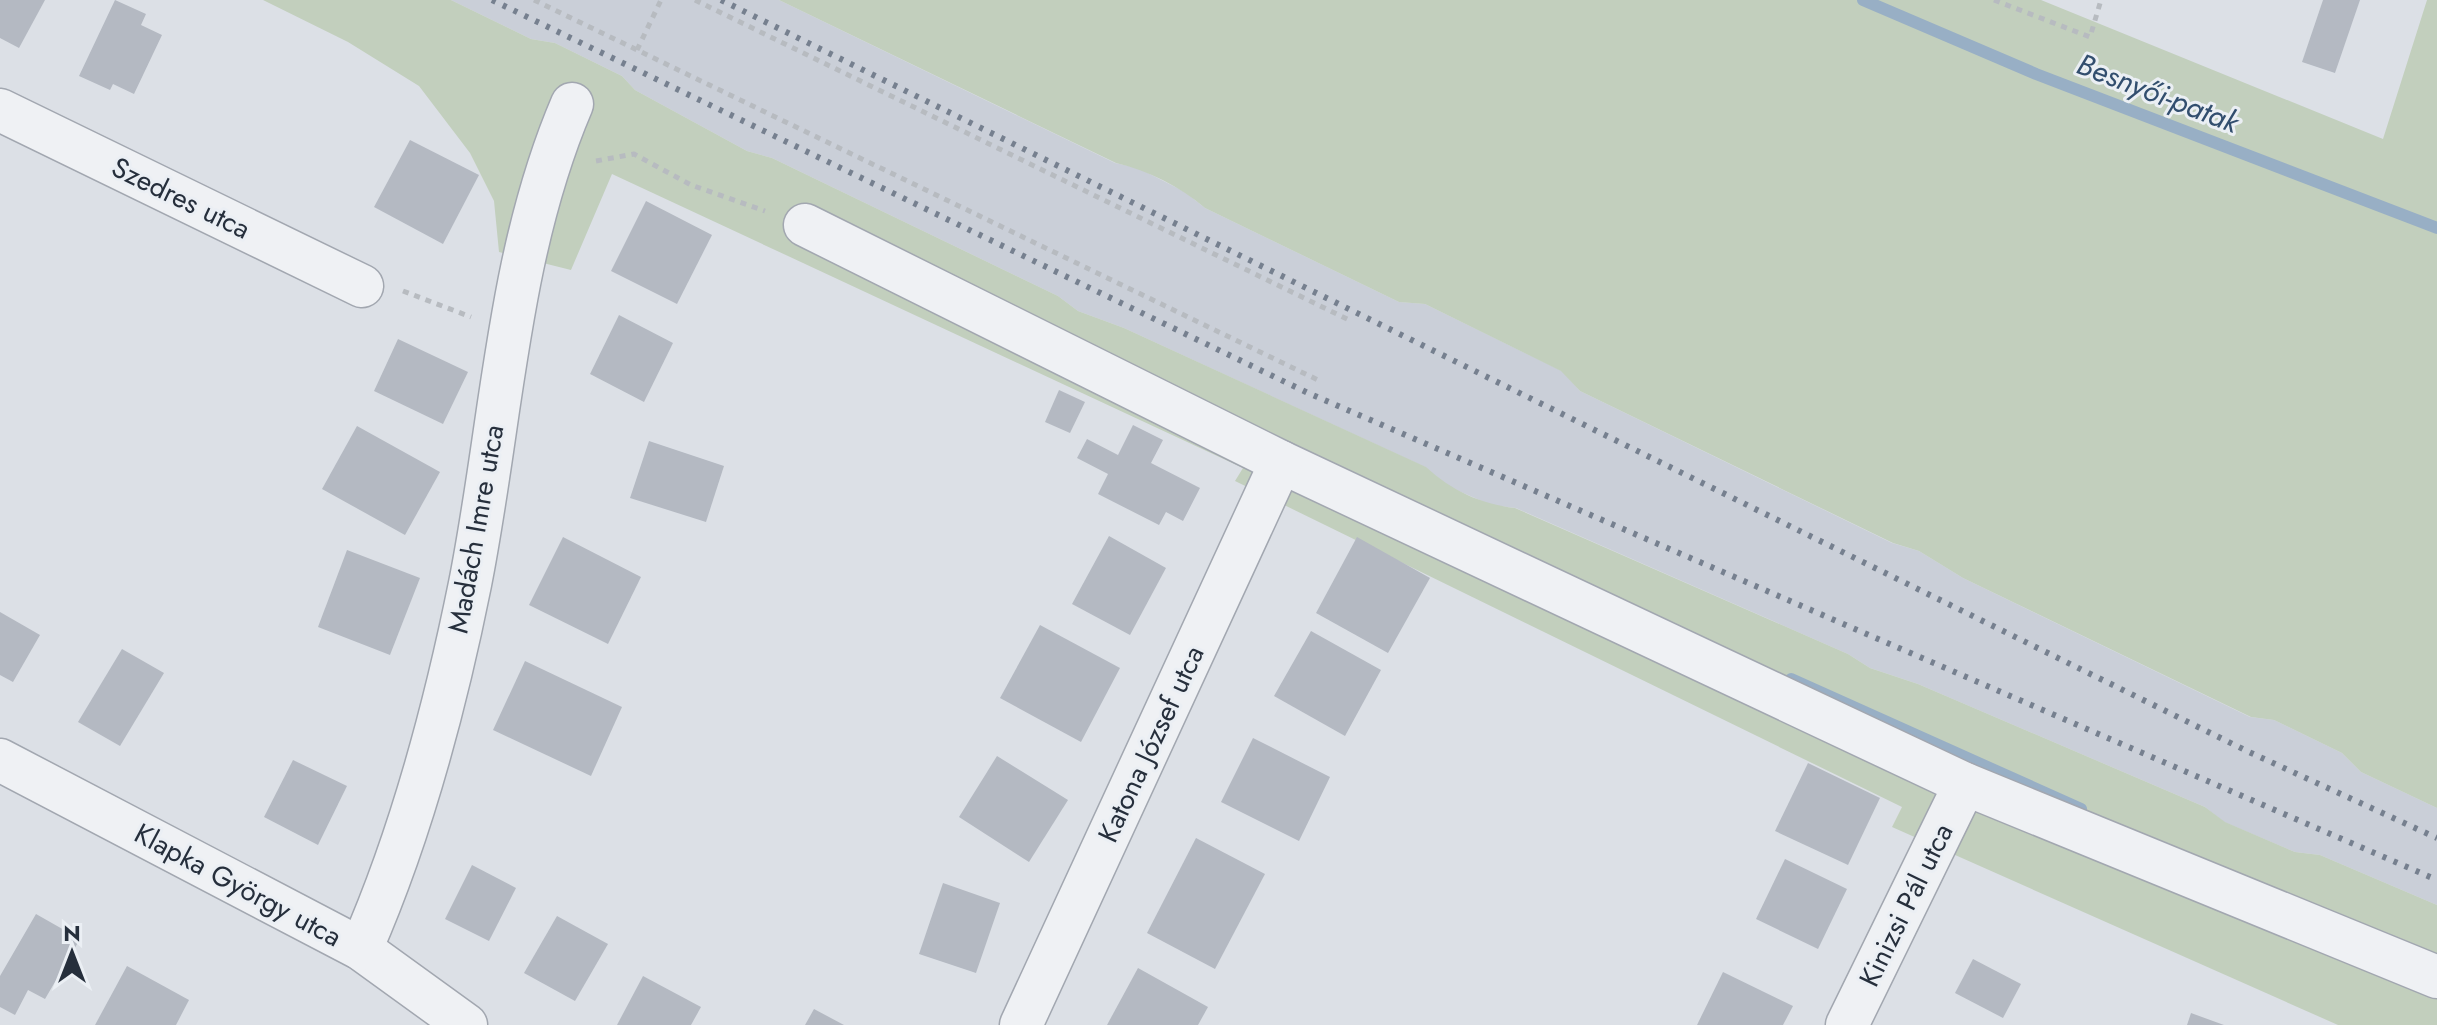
<svg xmlns="http://www.w3.org/2000/svg" width="2437" height="1025" font-family="Jost,sans-serif">
  <rect width="100%" height="100%" fill="#dce0e6"/>
  <polygon fill="#cacfd8" points="451,0 779,0 1115,163 1138,168 1185,192 1205,208 1399,302 1425,304 1562,371 1580,391 1892,543 1919,551 1963,578 2250,717 2274,720 2342,753 2361,772 2437,808 2437,905 2320,855 2295,852 2224,822 2205,807 1918,684 1870,668 1848,654 1516,508 1491,505 1445,485 1425,467 1124,328 1078,311 1058,296 772,158 747,151 635,90 622,76 555,43 531,39"/>
  <g fill="#c2cfbd">
    <path d="M263,0h188l80,39 24,4 67,33 13,14 112,61 25,7 286,138 20,15 46,17 302,139c26,24 55,37 89,41l333,146 22,14 48,16 287,123 20,15 70,30 25,3 117,50v120h-99l-446,-198 10,-20 -667,-326 8,-13 -631,-294 -41,96 -72,-18 -5,-51 -24,-48 -51,-67 -71,-44z"/>
    <path d="M779,0h1262l342,139 44,-139h10v808l-76,-36 -19,-19 -68,-33 -23,-3 -288,-139 -44,-27 -26,-8 -313,-152 -19,-20 -136,-67 -26,-2 -194,-94c-26,-22 -56,-37 -89,-45z"/>
  </g>
  <g fill="none" stroke-linecap="round" stroke-linejoin="round">
    <g stroke="#98afc5" stroke-width="12">
      <polyline points="1863,0 2036,74 2437,228"/>
      <polyline points="1791,679 2081,809"/>
    </g>
  </g>
  <g fill="#b4b9c2">
    <polygon points="0,0 45,0 19,48 0,38"/>
    <polygon points="115,0 146,14 141,25 162,35 134,94 113,84 110,90 79,76"/>
    <polygon points="2323,0 2360,0 2335,73 2302,62"/>
    <polygon points="410,140 479,175 443,244 374,207"/>
    <polygon points="646,201 712,235 677,304 611,271"/>
    <polygon points="619,315 673,343 644,402 590,374"/>
    <polygon points="398,339 468,372 443,424 374,391"/>
    <polygon points="1059,390 1085,402 1070,433 1045,422"/>
    <polygon points="1133,425 1163,440 1151,463 1200,488 1183,521 1166,512 1159,525 1098,494 1108,474 1077,458 1087,439 1118,455"/>
    <polygon points="357,426 440,472 405,535 322,489"/>
    <polygon points="649,441 724,466 706,522 630,498"/>
    <polygon points="1109,536 1166,568 1130,635 1072,604"/>
    <polygon points="563,537 641,577 608,644 529,605"/>
    <polygon points="1357,537 1430,578 1388,653 1316,613"/>
    <polygon points="347,550 420,578 390,655 318,627"/>
    <polygon points="0,612 40,635 13,682 0,675"/>
    <polygon points="1040,625 1120,668 1081,742 1000,698"/>
    <polygon points="1311,631 1381,670 1345,736 1274,696"/>
    <polygon points="122,649 164,673 120,746 78,722"/>
    <polygon points="525,661 622,707 591,776 493,730"/>
    <polygon points="1253,738 1330,777 1299,841 1221,802"/>
    <polygon points="997,756 1068,800 1029,862 959,817"/>
    <polygon points="293,760 347,786 318,845 264,817"/>
    <polygon points="1808,763 1880,798 1848,865 1775,831"/>
    <polygon points="1196,838 1265,874 1215,969 1147,933"/>
    <polygon points="1785,859 1847,889 1818,949 1756,919"/>
    <polygon points="472,865 516,888 489,941 445,919"/>
    <polygon points="943,883 1000,903 976,973 919,954"/>
    <polygon points="36,914 80,939 45,999 28,990 15,1015 0,1007 0,976"/>
    <polygon points="557,916 608,944 575,1001 524,973"/>
    <polygon points="1973,959 2021,984 2003,1018 1955,993"/>
    <polygon points="127,966 189,1000 176,1025 95,1025"/>
    <polygon points="1138,968 1208,1007 1198,1025 1107,1025"/>
    <polygon points="1723,972 1793,1006 1783,1025 1697,1025"/>
    <polygon points="643,976 701,1007 691,1025 617,1025"/>
    <polygon points="814,1009 844,1025 805,1025"/>
    <polygon points="2191,1013 2224,1025 2187,1025"/>
  </g>
  <g fill="none" stroke-linecap="round" stroke-linejoin="round">
    <g stroke="#a2a7b0" stroke-width="45">
      <g id="street">
        <polyline points="0,110 362,286"/>
        <polyline points="805,225 1281,462 1965,784 2437,977"/>
        <polyline points="0,760 361,949 466,1025"/>
        <path d="M361,949c51,-116 84,-241 109,-365 32,-161 37,-328 102,-480"/>
        <polyline points="1021,1025 1281,462"/>
        <polyline points="1847,1025 1965,784"/>
      </g>
    </g>
    <g stroke="#b7bbc0" stroke-width="5" stroke-dasharray="6 6" stroke-linecap="butt">
      <polyline points="534,0 1320,381"/>
      <polyline points="695,0 1349,320"/>
      <polyline points="1994,0 2090,37 2101,0"/>
      <polyline points="637,50 661,0"/>
      <polyline points="596,161 634,154 691,185 765,211"/>
      <polyline points="403,291 471,317"/>
    </g>
    <use href="#street" stroke="#eff1f4" stroke-width="42"/>
    <g stroke="#76808f" stroke-width="6" stroke-dasharray="4 8" stroke-linecap="butt">
      <polyline points="492,0 1308,393 2437,880"/>
      <polyline points="721,0 2249,752 2437,838"/>
    </g>
  </g>
  <g text-anchor="middle" dominant-baseline="central" stroke-width="6" stroke-linejoin="round" paint-order="stroke">
    <g font-size="28" fill="#262f3c" stroke="#ebeff4">
      <text transform="translate(181 198) rotate(26)">Szedres utca</text>
      <text transform="translate(476 529) rotate(-80)">Madách Imre utca</text>
      <text transform="translate(1151 744) rotate(-65)">Katona József utca</text>
      <text transform="translate(238 885) rotate(28)">Klapka György utca</text>
      <text transform="translate(1906 905) rotate(-64)">Kinizsi Pál utca</text>
    </g>
    <g font-size="30" font-style="italic" fill="#324e6e" stroke="#ebeff4">
      <text transform="translate(2158 93) rotate(21)">Besnyői-patak</text>
    </g>
  </g>
  <g transform="translate(72 953)" stroke="#ebeff4" stroke-width="6" paint-order="stroke">
  <path d="M0-6L14 30L0 20L-14 30Z" fill="#262f3c"/>
  <text y="-12" font-size="22" font-weight="bold" text-anchor="middle" fill="#262f3c">N</text>
  </g>
</svg>
